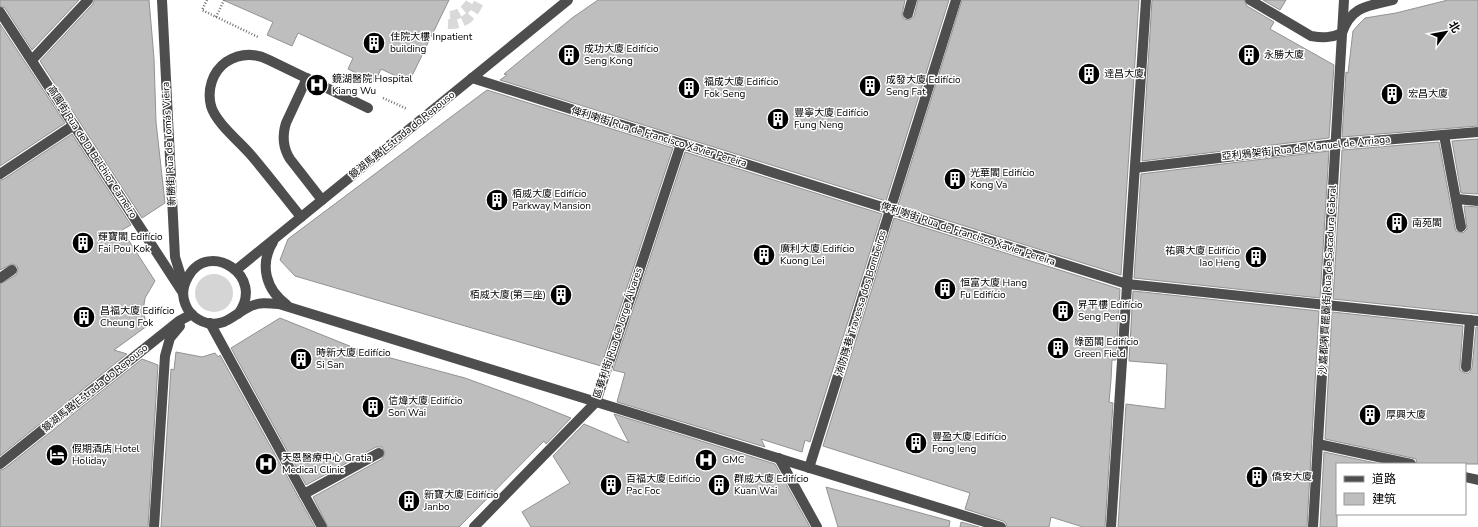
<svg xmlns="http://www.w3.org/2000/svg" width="1478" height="527" font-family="'Nunito Sans','Noto Sans SC',sans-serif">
  <rect width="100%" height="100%" fill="#fff"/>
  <circle fill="#d5d5d5" cx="214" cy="293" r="19"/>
  <g fill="#bebebe" stroke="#929292">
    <polygon points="0,0 79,0 32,50 5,8 0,6"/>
    <polygon points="94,0 149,0 154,58 156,122 165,203 142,218 40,61 93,4"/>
    <polygon points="223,0 449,0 409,82 381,69 375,82 348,69 353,58 298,33 292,46 267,35 273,22"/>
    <polygon points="598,0 905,0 902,15 904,19 909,20 914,16 918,0 949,0 886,201 500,80 507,75 504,74 572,18"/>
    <polygon points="962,0 1139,0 1121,275 898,205"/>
    <polygon points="1152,0 1244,0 1247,6 1274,22 1270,29 1334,65 1329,138 1142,161"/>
    <polygon points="1263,0 1286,0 1280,10"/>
    <polygon points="1448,0 1478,0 1478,126 1342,137 1346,72 1348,73 1353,31 1359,24 1365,18 1396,13"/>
    <polygon points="0,24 65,123 0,166"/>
    <polygon points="487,90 673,148 601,366 295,276 280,260 288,239"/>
    <polygon points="72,134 131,225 122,230 155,281 145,298 143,311 147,326 114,350 127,354 0,456 0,284 16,275 18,270 17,266 12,264 0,270 0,180 4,179"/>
    <polygon points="1478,139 1478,194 1461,193 1452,141"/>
    <polygon points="1439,142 1455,228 1456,231 1463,233 1467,229 1464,206 1478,207 1478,314 1333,299 1342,150"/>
    <polygon points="1329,151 1320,298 1134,278 1141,174"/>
    <polygon points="685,152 882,214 810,442 805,440 802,452 761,439 765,447 617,402 625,373 613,370"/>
    <polygon points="894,218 1120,289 1116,360 1112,360 1111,380 1109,402 1113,403 1105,527 1083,527 1051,517 1049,527 1007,527 1006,523 1003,521 965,509 970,493 823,446"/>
    <polygon points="1133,291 1319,311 1307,527 1118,527 1126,404 1165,409 1167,364 1129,361"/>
    <polygon points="1332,312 1463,326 1460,366 1460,370 1465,373 1469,373 1472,368 1476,327 1478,327 1478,464 1417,464 1416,459 1412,458 1325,439"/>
    <polygon points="280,318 357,349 465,378 528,401 571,418 546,444 544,441 459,527 328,527 313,497 382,459 385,453 382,447 376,447 306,485 231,348"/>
    <polygon points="176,352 202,357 215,353 218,357 220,355 315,527 161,527 171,369 174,370"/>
    <polygon points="142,359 158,365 148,527 0,527 0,470 4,469"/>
    <polygon points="614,414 775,464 810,527 531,527 522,512 570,483 553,456 584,424 629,443"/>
    <polygon points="1324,452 1380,464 1337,464 1337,527 1320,527"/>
    <polygon points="826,487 950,521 949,527 838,527"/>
    <polygon points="961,522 979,527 960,527"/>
  </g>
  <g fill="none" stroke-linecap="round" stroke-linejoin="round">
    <g stroke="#d9d9d9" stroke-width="10" stroke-dasharray="10 5" stroke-linecap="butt">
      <path d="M450,16c10,-1 17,-7 22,-16"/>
      <path d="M448,24c18,1 25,-9 32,-24"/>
    </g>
    <g stroke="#707070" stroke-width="2.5" stroke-dasharray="1 2" stroke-linecap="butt">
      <polyline points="207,0 202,10 258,37"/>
      <polyline points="216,17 224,0"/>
      <polyline points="357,82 361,75"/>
      <polyline points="383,98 407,109"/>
    </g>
    <g stroke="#4e4e4e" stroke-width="10">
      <polyline points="162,0 175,257 184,286"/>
      <path d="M1250,0l61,36c12,2 20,2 31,-3 9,-27 26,-27 51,-33"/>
      <polyline points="0,12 183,293"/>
      <polyline points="908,14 912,0"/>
      <polyline points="32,60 88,0"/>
      <path d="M307,78l-21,45c-4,13 -3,25 4,36l32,41"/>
      <polyline points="472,78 1127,284 1478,321"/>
      <polyline points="1444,135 1461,227"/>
      <polyline points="1135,168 1336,144 1478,132"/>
      <polyline points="0,174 74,125"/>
      <polyline points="1457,199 1478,201"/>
      <path d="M301,217c-17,-21 -33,-42 -50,-62 -12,-14 -35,-32 -40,-49 -4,-16 1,-34 15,-44 14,-9 29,-9 43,-2l99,48"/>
      <path d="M273,242c-14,23 -7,48 14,63"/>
      <polyline points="236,270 568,0"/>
      <polyline points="0,278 12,270"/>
      <path d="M238,314c29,-38 -30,-75 -50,-37 -4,7 -6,15 -4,23 3,12 12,20 23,23 19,4 27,-9 42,-16 9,-5 19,-4 30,-3l722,223"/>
      <polyline points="210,323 322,527"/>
      <polyline points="1466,367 1470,320"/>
      <polyline points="1318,444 1411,464"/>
      <polyline points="779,458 817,527"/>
      <polyline points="0,464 179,321 192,314"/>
      <polyline points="809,468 956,0"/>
      <polyline points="1465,477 1478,480"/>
      <polyline points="304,494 379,453"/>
      <polyline points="154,527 165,356 170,338 180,326"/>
      <polyline points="474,527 596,402 681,144"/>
      <polyline points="1111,527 1146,0"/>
      <polyline points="1313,527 1344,0"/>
    </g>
  </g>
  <defs>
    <g id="building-disc" transform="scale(1.15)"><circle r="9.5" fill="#000" stroke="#fff"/><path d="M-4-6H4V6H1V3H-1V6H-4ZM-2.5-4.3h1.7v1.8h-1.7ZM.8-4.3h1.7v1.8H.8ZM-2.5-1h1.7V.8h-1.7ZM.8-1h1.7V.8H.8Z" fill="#fff"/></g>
    <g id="hospital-disc" transform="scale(1.15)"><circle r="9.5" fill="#000" stroke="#fff"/><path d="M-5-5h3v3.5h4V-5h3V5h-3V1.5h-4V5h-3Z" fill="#fff"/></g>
    <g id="hotel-disc" transform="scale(1.15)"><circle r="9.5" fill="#000" stroke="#fff"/><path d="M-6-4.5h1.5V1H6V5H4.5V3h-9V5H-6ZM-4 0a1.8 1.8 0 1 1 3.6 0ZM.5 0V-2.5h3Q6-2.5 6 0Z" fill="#fff"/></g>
  </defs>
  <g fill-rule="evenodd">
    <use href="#building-disc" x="374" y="43"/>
    <use href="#building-disc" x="569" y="55"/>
    <use href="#building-disc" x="1249" y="55"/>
    <use href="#building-disc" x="1089" y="74"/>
    <use href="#hospital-disc" x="317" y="85"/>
    <use href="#building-disc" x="870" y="86"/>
    <use href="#building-disc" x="689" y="88"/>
    <use href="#building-disc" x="1392" y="94"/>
    <use href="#building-disc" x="778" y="119"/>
    <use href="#building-disc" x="955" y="179"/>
    <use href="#building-disc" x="497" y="200"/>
    <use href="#building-disc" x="1397" y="223"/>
    <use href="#building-disc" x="83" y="243"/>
    <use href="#building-disc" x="764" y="255"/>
    <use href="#building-disc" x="1256" y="257"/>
    <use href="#building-disc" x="945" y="289"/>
    <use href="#building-disc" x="561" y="295"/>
    <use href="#building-disc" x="1063" y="311"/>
    <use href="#building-disc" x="84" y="317"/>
    <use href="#building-disc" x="1058" y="348"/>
    <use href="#building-disc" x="301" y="359"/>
    <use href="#building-disc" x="373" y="407"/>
    <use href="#building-disc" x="1370" y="415"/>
    <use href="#building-disc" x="916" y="443"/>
    <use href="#hotel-disc" x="57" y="455"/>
    <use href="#hospital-disc" x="706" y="460"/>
    <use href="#hospital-disc" x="266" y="464"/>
    <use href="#building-disc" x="1257" y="477"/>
    <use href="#building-disc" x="611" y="485"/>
    <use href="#building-disc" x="719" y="485"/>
    <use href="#building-disc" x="409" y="501"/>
  </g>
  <g text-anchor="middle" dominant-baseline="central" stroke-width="3" stroke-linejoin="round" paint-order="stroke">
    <g font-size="10" fill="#000" stroke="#fff" text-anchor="start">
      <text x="390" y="37">住院大樓 Inpatient<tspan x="390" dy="12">building</tspan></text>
      <text x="584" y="49">成功大廈 Edifício<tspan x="584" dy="12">Seng Kong</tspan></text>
      <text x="1264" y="55">永勝大廈</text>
      <text x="1104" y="74">達昌大廈</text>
      <text x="332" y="79">鏡湖醫院 Hospital<tspan x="332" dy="12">Kiang Wu</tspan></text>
      <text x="886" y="80">成發大廈 Edifício<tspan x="886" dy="12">Seng Fat</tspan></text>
      <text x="704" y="82">福成大廈 Edifício<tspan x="704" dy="12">Fok Seng</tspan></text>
      <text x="1408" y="94">宏昌大廈</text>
      <text x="794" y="113">豐寧大廈 Edifício<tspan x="794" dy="12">Fung Neng</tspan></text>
      <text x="970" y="173">光華閣 Edifício<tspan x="970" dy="12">Kong Va</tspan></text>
      <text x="512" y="194">栢威大廈 Edifício<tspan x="512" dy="12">Parkway Mansion</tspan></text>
      <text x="1412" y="223">南苑閣</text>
      <text x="98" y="237">輝寶閣 Edifício<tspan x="98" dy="12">Fai Pou Kok</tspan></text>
      <text x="780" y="249">廣利大廈 Edifício<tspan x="780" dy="12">Kuong Lei</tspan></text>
      <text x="1240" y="251" text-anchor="end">祐興大廈 Edifício<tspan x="1240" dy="12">Iao Heng</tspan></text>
      <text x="960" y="283">恒富大廈 Hang<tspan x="960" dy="12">Fu Edifício</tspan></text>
      <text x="546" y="295" text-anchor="end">栢威大廈(第二座)</text>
      <text x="1078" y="305">昇平樓 Edifício<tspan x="1078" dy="12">Seng Peng</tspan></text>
      <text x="100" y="311">昌福大廈 Edifício<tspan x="100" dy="12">Cheung Fok</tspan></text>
      <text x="1074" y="342">綠茵閣 Edifício<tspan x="1074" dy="12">Green Field</tspan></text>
      <text x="316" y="353">時新大廈 Edifício<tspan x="316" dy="12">Si San</tspan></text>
      <text x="388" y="401">信煒大廈 Edifício<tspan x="388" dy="12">Son Wai</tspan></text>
      <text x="1386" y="415">厚興大廈</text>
      <text x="932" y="437">豐盈大廈 Edifício<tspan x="932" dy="12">Fong Ieng</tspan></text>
      <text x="72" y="449">假期酒店 Hotel<tspan x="72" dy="12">Holiday</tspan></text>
      <text x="282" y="458">天恩醫療中心 Gratia<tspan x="282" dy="12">Medical Clinic</tspan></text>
      <text x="722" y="460">GMC</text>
      <text x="1272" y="477">僑安大廈</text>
      <text x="626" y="479">百福大廈 Edifício<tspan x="626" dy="12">Pac Foc</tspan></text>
      <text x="734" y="479">群威大廈 Edifício<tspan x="734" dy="12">Kuan Wai</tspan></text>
      <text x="424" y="495">新寶大廈 Edifício<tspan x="424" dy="12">Janbo</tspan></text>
    </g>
    <g font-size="10" fill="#000" stroke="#fff">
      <text transform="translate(402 135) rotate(-39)">鏡湖馬路 Estrada do Repouso</text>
      <text transform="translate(659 137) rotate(17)">俾利喇街 Rua de Francisco Xavier Pereira</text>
      <text transform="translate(169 144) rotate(-93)">新勝街 Rua de Tomás Vieira</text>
      <text transform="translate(1306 148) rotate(-6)">亞利鴉架街 Rua de Manuel de Arriaga</text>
      <text transform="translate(92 152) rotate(57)">高園街 Rua de D. Belchior Carneiro</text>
      <text transform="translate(968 234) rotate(18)">俾利喇街 Rua de Francisco Xavier Pereira</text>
      <text transform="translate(1328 280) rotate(-87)">沙嘉都喇賈罷麗街 Rua de Sacadura Cabral</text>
      <text transform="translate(861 303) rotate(-73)">消防隊巷 Travessa dos Bombeiros</text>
      <text transform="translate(618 333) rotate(-72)">區華利街 Rua de Jorge Álvares</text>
      <text transform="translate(95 388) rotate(-39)">鏡湖馬路 Estrada do Repouso</text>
    </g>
  </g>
  <rect x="1336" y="463" width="130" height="52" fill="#ffffff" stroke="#999999"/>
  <rect x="1344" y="476" width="20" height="6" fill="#4e4e4e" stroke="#999999"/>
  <text x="1372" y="483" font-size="12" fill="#000000">道路</text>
  <rect x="1344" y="493" width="20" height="12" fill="#bebebe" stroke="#999999"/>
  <text x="1372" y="503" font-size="12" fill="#000000">建筑</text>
  <g transform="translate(1446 32) rotate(58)" stroke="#ffffff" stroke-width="3" paint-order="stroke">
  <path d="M0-3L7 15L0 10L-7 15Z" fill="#000000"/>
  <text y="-6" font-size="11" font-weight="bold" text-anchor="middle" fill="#000000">北</text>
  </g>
</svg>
